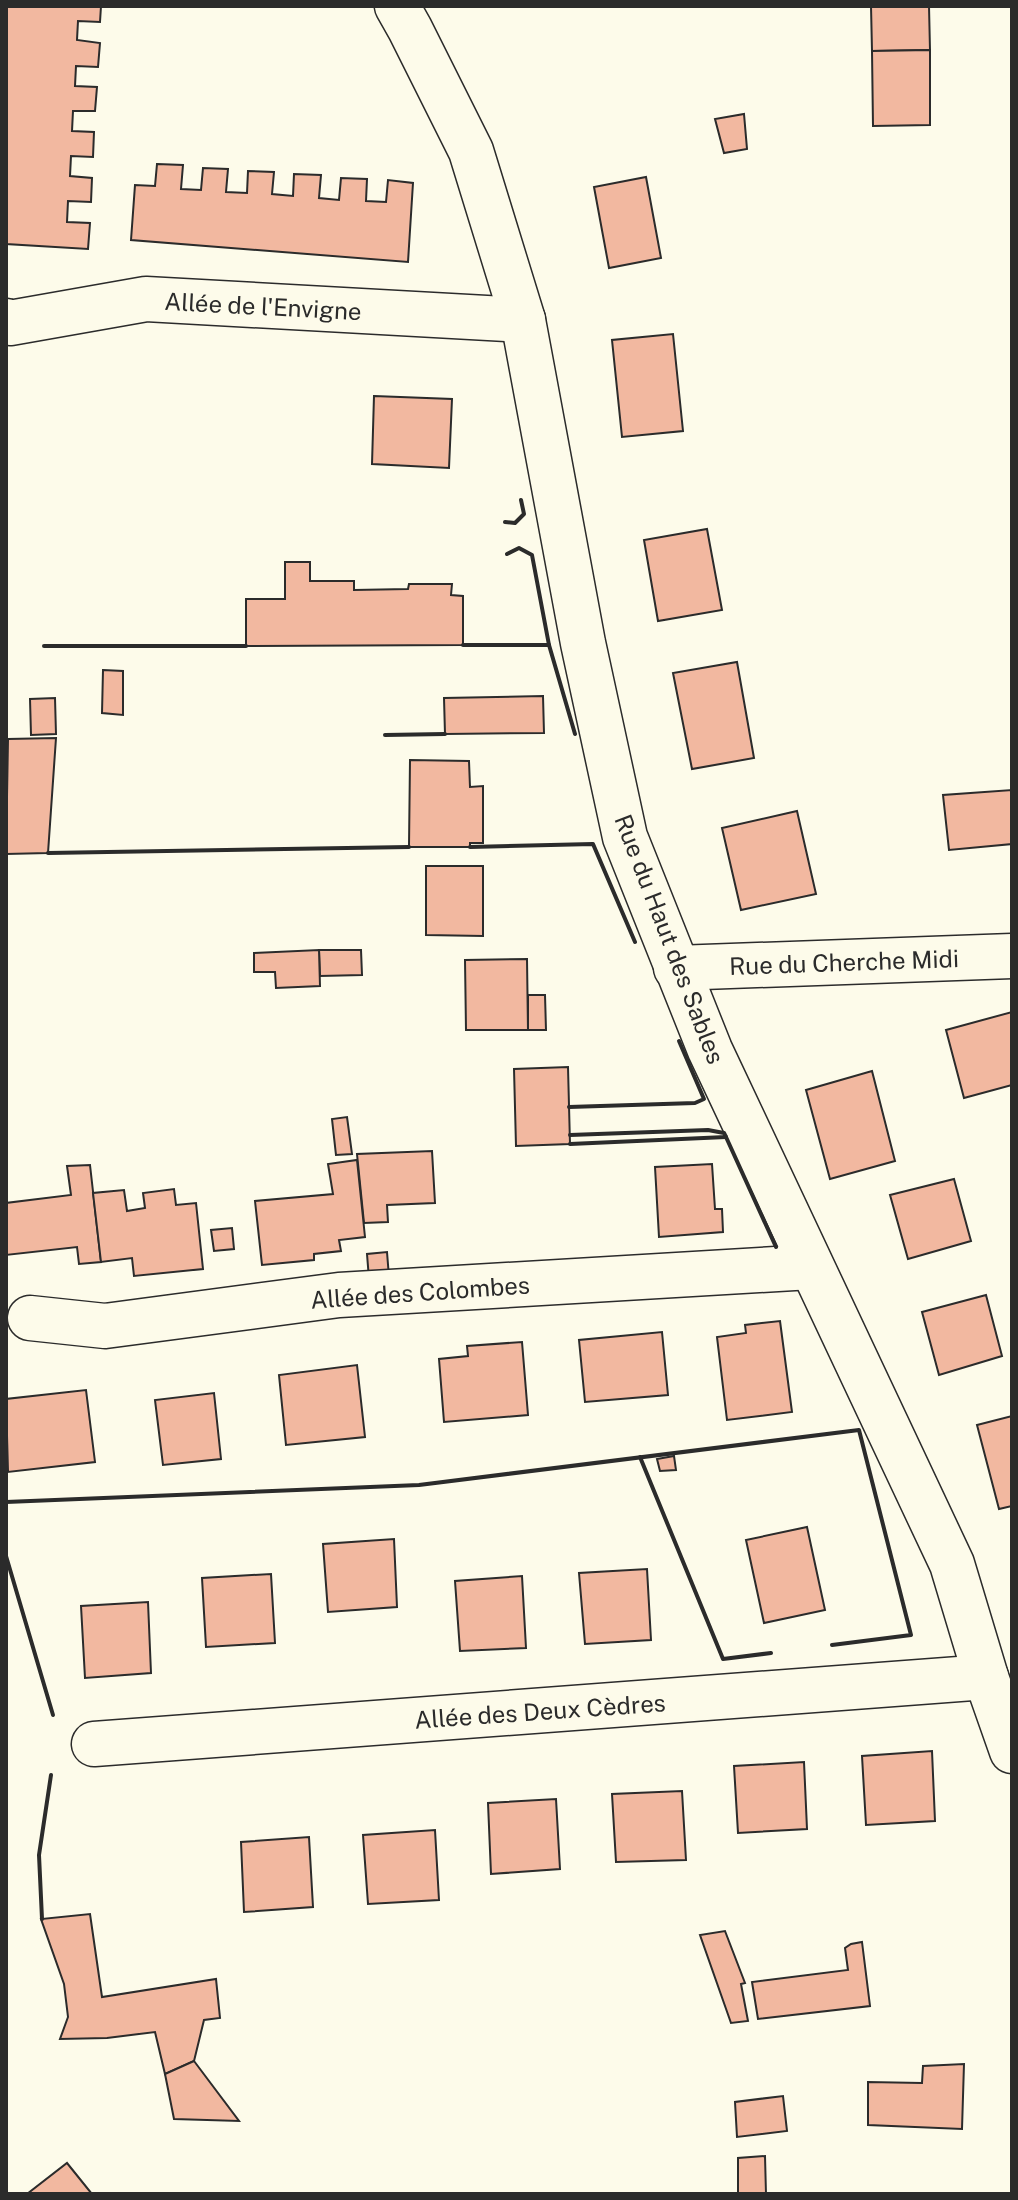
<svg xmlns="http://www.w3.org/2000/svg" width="1018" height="2200" font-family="'Public Sans',sans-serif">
  <rect width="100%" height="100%" fill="#fdfbea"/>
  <g fill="#f2b8a0" stroke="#2b2b2b" stroke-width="2">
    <polygon points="6,6 101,6 100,22 78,21 77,40 100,43 98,67 76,66 75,86 97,87 95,111 73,111 72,131 94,132 93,157 71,156 70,176 92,178 91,202 68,201 67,222 90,223 88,249 6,244"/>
    <polygon points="871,6 929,6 930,50 872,51"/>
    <polygon points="930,50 930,125 873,126 872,51"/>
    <polygon points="744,114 747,149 724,153 715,119"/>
    <polygon points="157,164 183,165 181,189 201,190 203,168 228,169 226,192 247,193 248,171 274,172 272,194 293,196 294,174 321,175 319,198 339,200 341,178 367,179 366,201 386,202 388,180 413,183 408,262 131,240 135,185 155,186"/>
    <polygon points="646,177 661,258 609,268 594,187"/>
    <polygon points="673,334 683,431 622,437 612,340"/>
    <polygon points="374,396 452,399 449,468 372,464"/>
    <polygon points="707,529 722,610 658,621 644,540"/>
    <polygon points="285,562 310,562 310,581 354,581 354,590 408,589 409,584 452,584 451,595 463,596 463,645 246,646 246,599 285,599"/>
    <polygon points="737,662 754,758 692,769 673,673"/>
    <polygon points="103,670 123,671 123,715 102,713"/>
    <polygon points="543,696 544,733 445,734 444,698"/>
    <polygon points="55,698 56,734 31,735 30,699"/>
    <polygon points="56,738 48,853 6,854 8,739"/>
    <polygon points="410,760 469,761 470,787 483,786 483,843 470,843 470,847 409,847"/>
    <polygon points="1012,790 1012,844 949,850 943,795"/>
    <polygon points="797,811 816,894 741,910 722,828"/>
    <polygon points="426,866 483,866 483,936 426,935"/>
    <polygon points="319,950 361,950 362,975 320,976"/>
    <polygon points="319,950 320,986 276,988 275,972 254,972 254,953"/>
    <polygon points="527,959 528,1030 466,1030 465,960"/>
    <polygon points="528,995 545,995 546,1030 528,1030"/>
    <polygon points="1012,1012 1012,1085 964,1098 946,1030"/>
    <polygon points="568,1067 570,1144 516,1146 514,1069"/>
    <polygon points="872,1071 895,1161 830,1179 806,1090"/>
    <polygon points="347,1117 352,1154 336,1155 332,1119"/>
    <polygon points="432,1151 435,1203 387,1205 388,1222 364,1223 357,1154"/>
    <polygon points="357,1160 365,1237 339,1240 341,1251 314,1254 314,1260 262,1265 255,1201 333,1194 328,1164"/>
    <polygon points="712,1164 715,1209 722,1209 723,1232 659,1237 655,1167"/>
    <polygon points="90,1165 101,1262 79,1264 77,1247 6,1255 6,1203 71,1195 67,1166"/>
    <polygon points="954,1179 971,1241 908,1259 890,1195"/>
    <polygon points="174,1189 176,1205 196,1203 203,1269 134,1276 132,1258 101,1262 93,1193 124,1190 127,1211 145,1208 143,1193"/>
    <polygon points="232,1228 234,1249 214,1251 211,1230"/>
    <polygon points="387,1252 389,1277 369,1279 367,1254"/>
    <polygon points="986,1295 1002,1356 939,1375 922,1312"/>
    <polygon points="780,1321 792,1412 727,1420 717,1337 746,1333 745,1325"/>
    <polygon points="662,1332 668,1395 585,1402 579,1340"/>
    <polygon points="522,1342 528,1415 444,1422 439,1359 468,1356 467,1346"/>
    <polygon points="357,1365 365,1437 286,1445 279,1375"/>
    <polygon points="86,1390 95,1462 8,1472 6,1399"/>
    <polygon points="214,1393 221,1459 163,1465 155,1400"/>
    <polygon points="1012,1416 1012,1506 999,1509 977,1425"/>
    <polygon points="674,1456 676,1470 660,1471 657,1459"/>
    <polygon points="807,1527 825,1610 764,1623 746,1540"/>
    <polygon points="394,1539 397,1607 328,1612 323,1544"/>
    <polygon points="647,1569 651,1640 585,1644 579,1573"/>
    <polygon points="271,1574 275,1643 206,1647 202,1578"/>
    <polygon points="522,1576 526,1648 460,1651 455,1581"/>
    <polygon points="148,1602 151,1673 85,1678 81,1606"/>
    <polygon points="932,1751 935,1821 866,1825 862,1756"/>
    <polygon points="804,1762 807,1829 738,1833 734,1766"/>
    <polygon points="682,1791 686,1860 616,1862 612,1794"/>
    <polygon points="556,1799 560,1869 491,1874 488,1803"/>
    <polygon points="435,1830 439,1900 368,1904 363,1835"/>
    <polygon points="309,1837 313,1907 244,1912 241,1842"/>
    <polygon points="90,1914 102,1997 216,1979 220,2018 204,2020 194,2061 165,2074 155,2032 107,2038 60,2039 68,2017 64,1984 41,1919"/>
    <polygon points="725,1931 745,1983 741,1984 748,2021 731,2023 700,1935"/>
    <polygon points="862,1942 870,2006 758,2019 752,1982 848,1970 845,1948 851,1944"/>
    <polygon points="194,2061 239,2121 174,2119 165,2074"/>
    <polygon points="964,2064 962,2129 868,2125 868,2082 922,2083 923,2066"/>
    <polygon points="783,2096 787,2131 737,2137 735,2102"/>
    <polygon points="765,2156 766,2194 738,2194 738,2158"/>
    <polygon points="67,2163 92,2194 27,2194"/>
  </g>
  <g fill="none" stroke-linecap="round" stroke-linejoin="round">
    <g stroke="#2b2b2b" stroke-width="47">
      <g id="minor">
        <polyline points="397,6 410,29 471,151 523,320 583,643 625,837 710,1050 952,1564 986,1677 1012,1751"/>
        <polyline points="6,321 10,323 146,299 523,320"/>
        <polyline points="676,968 1012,956"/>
        <polyline points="30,1318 105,1326 339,1295 811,1267"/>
        <polyline points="94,1744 986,1677"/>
      </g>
    </g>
    <use href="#minor" stroke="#fdfbea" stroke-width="44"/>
    <g stroke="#2b2b2b" stroke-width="4">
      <polyline points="505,522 515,523 524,514 521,500"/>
      <polyline points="507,554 519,548 532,555 549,645 575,734"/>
      <polyline points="463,645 549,645"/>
      <polyline points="44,646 246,646"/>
      <polyline points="385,735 445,734"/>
      <polyline points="470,847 593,844 635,942"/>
      <polyline points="48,853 409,847"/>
      <polyline points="569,1107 695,1103 704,1099 679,1041"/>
      <polyline points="570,1135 708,1130 724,1133 726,1137 570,1144"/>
      <polyline points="726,1137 776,1247"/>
      <polyline points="640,1457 723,1659 771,1653"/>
      <polyline points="6,1502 419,1485 859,1430 911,1635 832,1645"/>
      <polyline points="6,1556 53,1715"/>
      <polyline points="42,1919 39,1855 51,1775"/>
    </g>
  </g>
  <g text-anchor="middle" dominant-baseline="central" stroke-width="6" stroke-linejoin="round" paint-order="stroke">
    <g font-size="24" fill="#2b2b2b" stroke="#fdfbea">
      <text transform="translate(263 306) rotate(3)">Allée de l'Envigne</text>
      <text transform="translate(670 939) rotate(69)">Rue du Haut des Sables</text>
      <text transform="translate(844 962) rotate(-2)">Rue du Cherche Midi</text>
      <text transform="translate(420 1292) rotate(-4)">Allée des Colombes</text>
      <text transform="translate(540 1711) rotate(-4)">Allée des Deux Cèdres</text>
    </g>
  </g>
  <rect width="1018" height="2200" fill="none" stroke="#2b2b2b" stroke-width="16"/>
</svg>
